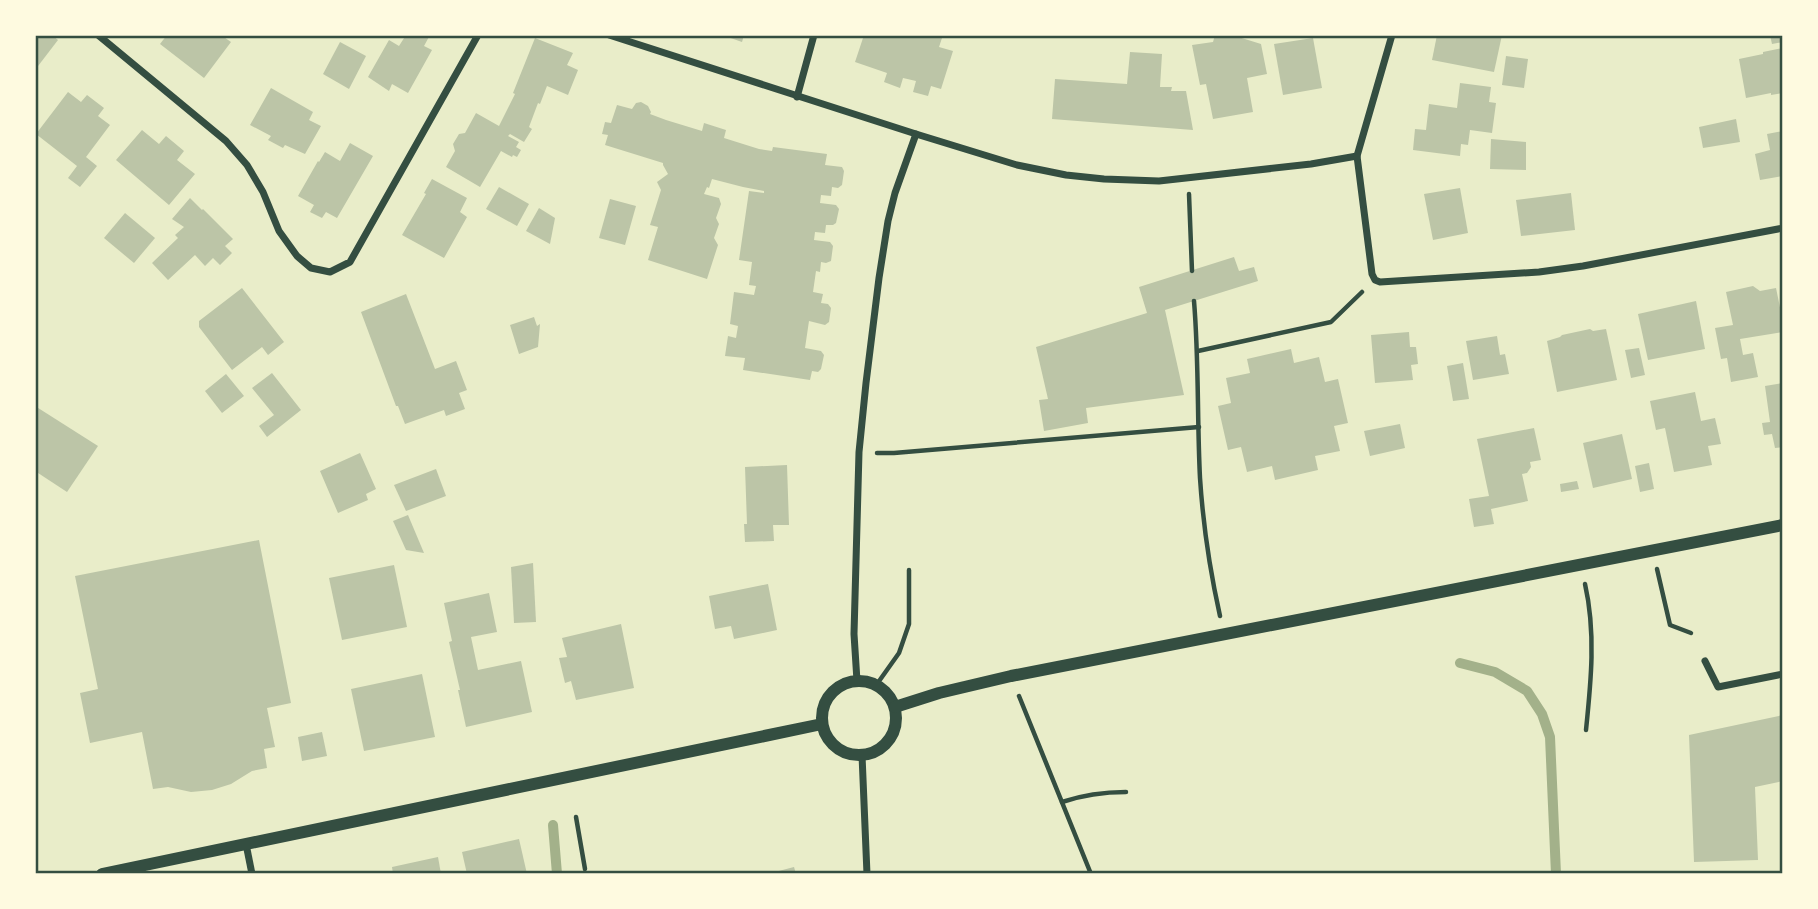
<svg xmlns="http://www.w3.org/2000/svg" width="1818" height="909" font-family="'Roboto Condensed',sans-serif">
  <rect width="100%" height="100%" fill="#e9edc9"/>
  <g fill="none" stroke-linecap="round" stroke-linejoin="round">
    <g stroke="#a3b18a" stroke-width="10">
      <polyline points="1460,663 1495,672 1527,691 1542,714 1550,737 1556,874"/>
      <polyline points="553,825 557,874"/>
    </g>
  </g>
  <g fill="#bcc5a7">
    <polygon points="35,35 52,35 58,40 35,70"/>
    <polygon points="167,35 221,35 231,42 204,78 160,44"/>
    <polygon points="406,35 430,35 424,46 432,50 408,93 392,84 389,91 368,77 389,40 399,46"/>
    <polygon points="722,35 744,35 742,42"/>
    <polygon points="864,35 943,35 939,47 953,51 941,89 931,86 928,96 913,92 916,81 903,78 900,88 884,82 887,73 855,62"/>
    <polygon points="1215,35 1232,35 1261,44 1267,74 1247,78 1253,112 1213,119 1206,84 1200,85 1192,45 1213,42"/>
    <polygon points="1437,35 1502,35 1494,72 1432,60"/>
    <polygon points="1770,35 1783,35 1783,42 1772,44"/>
    <polygon points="535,38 573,53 567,65 578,70 568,95 547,86 540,104 538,103 529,127 532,129 524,142 510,134 508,136 519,142 516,147 521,150 517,157 513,155 512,157 501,151 480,187 446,167 455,151 453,144 459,134 465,133 476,113 499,126 515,94 513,93"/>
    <polygon points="1313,38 1322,88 1283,95 1274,44"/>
    <polygon points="340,42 366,56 349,89 323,74"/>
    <polygon points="1783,48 1783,93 1771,95 1771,93 1746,98 1739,59 1763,54 1763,52"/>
    <polygon points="1130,52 1162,54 1160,87 1172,87 1171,91 1186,91 1193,130 1052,119 1055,79 1127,84"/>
    <polygon points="1506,56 1528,59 1524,88 1502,85"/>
    <polygon points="1460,83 1491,87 1489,102 1496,103 1492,133 1470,130 1468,145 1461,144 1460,156 1413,150 1415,129 1426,130 1429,104 1457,108"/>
    <polygon points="271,88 313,112 309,120 321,126 305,154 285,145 283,148 268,140 271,136 250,125"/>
    <polygon points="68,92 81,102 87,95 104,108 98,116 110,125 86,157 97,166 80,187 68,178 77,166 36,134"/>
    <polygon points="641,102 648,106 651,112 650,114 666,120 702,131 704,123 726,130 724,138 759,149 772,151 773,147 827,154 825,165 842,167 844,171 842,185 838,188 832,187 831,196 821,195 820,203 836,205 839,209 836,223 833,225 826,225 825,233 815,232 814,240 830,242 833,246 831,261 826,263 821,262 820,272 816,271 813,292 823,294 821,303 828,304 831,308 829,322 825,325 809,321 805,348 821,351 824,355 821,369 818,372 812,371 810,380 743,370 745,358 725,356 728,336 736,338 738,326 730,324 734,292 754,295 756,286 749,285 752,262 739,260 749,191 764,193 764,191 743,187 712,179 709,188 707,187 704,194 719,198 721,204 716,218 719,224 714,238 718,245 707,279 648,260 658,227 650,225 661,190 657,182 668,174 663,165 663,163 605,145 608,135 602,134 605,122 611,123 617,105 632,109 636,103"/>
    <polygon points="1736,119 1740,142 1703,148 1699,127"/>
    <polygon points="142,130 159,144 166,136 184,151 177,160 195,174 169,205 116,160"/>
    <polygon points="1783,131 1783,176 1760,180 1755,154 1770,150 1767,134"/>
    <polygon points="1491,139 1526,142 1526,170 1490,169"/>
    <polygon points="350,143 373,156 337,218 326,212 322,218 310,212 314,205 298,196 318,161 319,162 325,152 340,161"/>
    <polygon points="432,179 467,198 460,212 467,217 444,258 402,235 426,194 424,193"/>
    <polygon points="499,187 529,204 517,226 486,209"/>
    <polygon points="1460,188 1468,233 1433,240 1424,194"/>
    <polygon points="1571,193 1575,230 1521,236 1516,200"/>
    <polygon points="190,198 202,210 203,209 233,239 225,246 232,253 220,265 213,258 205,266 195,255 168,280 152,263 178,238 175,235 184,227 172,219"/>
    <polygon points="610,199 636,206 625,245 599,238"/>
    <polygon points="539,208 555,218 550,244 526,231"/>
    <polygon points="125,213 155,238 134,263 104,238"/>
    <polygon points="1234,257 1239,271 1254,267 1258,281 1165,310 1184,395 1086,408 1088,423 1044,431 1039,400 1048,399 1036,347 1147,313 1139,287"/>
    <polygon points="1753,286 1760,291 1776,288 1783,322 1783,332 1740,339 1743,355 1753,353 1758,377 1731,382 1727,358 1721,359 1715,328 1733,325 1726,292"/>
    <polygon points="242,288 284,342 268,355 262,347 232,370 199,327 199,321"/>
    <polygon points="406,294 435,369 456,361 467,390 459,393 465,409 446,416 444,410 405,424 398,406 396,406 361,312"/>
    <polygon points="1696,301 1705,349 1648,360 1638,314"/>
    <polygon points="534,317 537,326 540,324 538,347 519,354 510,325"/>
    <polygon points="1590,329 1593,331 1606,329 1617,380 1557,392 1547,341 1560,337 1562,335"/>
    <polygon points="1409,332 1410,347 1416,347 1418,364 1411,365 1413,380 1375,383 1371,335"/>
    <polygon points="1497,336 1500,355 1505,354 1509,374 1473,380 1466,341"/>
    <polygon points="1639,348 1645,375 1631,378 1625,350"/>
    <polygon points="1291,349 1294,363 1319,357 1325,382 1338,379 1348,423 1334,426 1340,451 1315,456 1318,470 1275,480 1272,466 1247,472 1241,447 1228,450 1218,406 1231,403 1226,378 1250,373 1247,359"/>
    <polygon points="1463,363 1469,399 1453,401 1447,366"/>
    <polygon points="272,373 301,410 267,437 259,426 274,415 252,388"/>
    <polygon points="226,374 244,396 222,413 205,391"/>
    <polygon points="1783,383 1783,447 1775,448 1772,434 1764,435 1762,423 1770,422 1765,386"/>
    <polygon points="1695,392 1701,421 1715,418 1721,444 1708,446 1712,465 1674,472 1665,428 1656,430 1650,401"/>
    <polygon points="35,406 98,446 67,492 35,471"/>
    <polygon points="1400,424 1405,448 1370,456 1364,431"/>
    <polygon points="1534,428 1541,460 1530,462 1531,467 1527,473 1522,474 1528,501 1491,509 1494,524 1474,527 1469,499 1489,496 1477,439"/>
    <polygon points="1622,434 1632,479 1593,488 1583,443"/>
    <polygon points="360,453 376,489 366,494 368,500 338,513 320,471"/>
    <polygon points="1649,463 1654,489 1640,492 1635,466"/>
    <polygon points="787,465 789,525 773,525 774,541 745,542 744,524 747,524 745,467"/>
    <polygon points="436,469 446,496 406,511 394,485"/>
    <polygon points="1577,481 1579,489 1561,492 1560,484"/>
    <polygon points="408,515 424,553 406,550 393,521"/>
    <polygon points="259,540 291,703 267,708 275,747 264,749 267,768 252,771 231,784 212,790 191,792 168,787 153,789 142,732 90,743 80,693 98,689 75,576"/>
    <polygon points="533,563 536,622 514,623 511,567"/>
    <polygon points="394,565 407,627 342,640 329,578"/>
    <polygon points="768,584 777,630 734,639 731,626 715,629 709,596"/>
    <polygon points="489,593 497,632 471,637 478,670 521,661 532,712 466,727 458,690 460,690 449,642 452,641 444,603"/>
    <polygon points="621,624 634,688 576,700 571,681 565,683 559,658 567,657 562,638"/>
    <polygon points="422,674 435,737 364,751 351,689"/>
    <polygon points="1783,715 1783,781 1755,787 1758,860 1694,862 1689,735"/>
    <polygon points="322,732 327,756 302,761 298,737"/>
    <polygon points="519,839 527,874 467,874 462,852"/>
    <polygon points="438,857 441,874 393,874 392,867"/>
    <polygon points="794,867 796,874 771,874 771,873"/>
  </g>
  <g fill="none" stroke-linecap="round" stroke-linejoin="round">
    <g stroke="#344e41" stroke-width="4.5">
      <polyline points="1189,194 1192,271"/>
      <path d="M1194,301c5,59 3,118 6,177 3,46 10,93 20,138"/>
      <polyline points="1198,351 1331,322 1362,292"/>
      <polyline points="877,453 894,453 1199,427"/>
      <polyline points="1657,569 1670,625 1691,633"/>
      <path d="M1585,584c11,48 6,98 1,146"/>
      <polyline points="877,684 899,653 909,624 909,570"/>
      <polyline points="1019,696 1091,874"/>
      <path d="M1062,802c21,-7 41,-10 64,-10"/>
      <polyline points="576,817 585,869"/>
    </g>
    <g stroke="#344e41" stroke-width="7">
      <polyline points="98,35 226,141 247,165 263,192 279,231 297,256 311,268 330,272 350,262 478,35"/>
      <polyline points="609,35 916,134 1017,165 1066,175 1104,179 1159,181 1311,164 1357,156"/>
      <polyline points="1392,35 1357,156 1372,274 1375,280 1380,282 1539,272 1583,266 1783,228"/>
      <polyline points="797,97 814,35"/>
      <polyline points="1705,661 1718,687 1783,674"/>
      <polyline points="857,681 854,634 859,452 866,383 879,278 888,221 895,193 916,134"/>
      <polyline points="862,755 867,874"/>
      <polyline points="246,844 252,874"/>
    </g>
    <g stroke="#344e41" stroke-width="12">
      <circle cx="859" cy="718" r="37"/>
      <polyline points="895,707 939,693 1011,676 1783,525"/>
      <polyline points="102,874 822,724"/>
    </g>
  </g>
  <rect width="1818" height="909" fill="none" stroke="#fefae0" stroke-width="74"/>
  <rect x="37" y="37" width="1744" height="835" fill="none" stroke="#344e41" stroke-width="2.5"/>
</svg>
